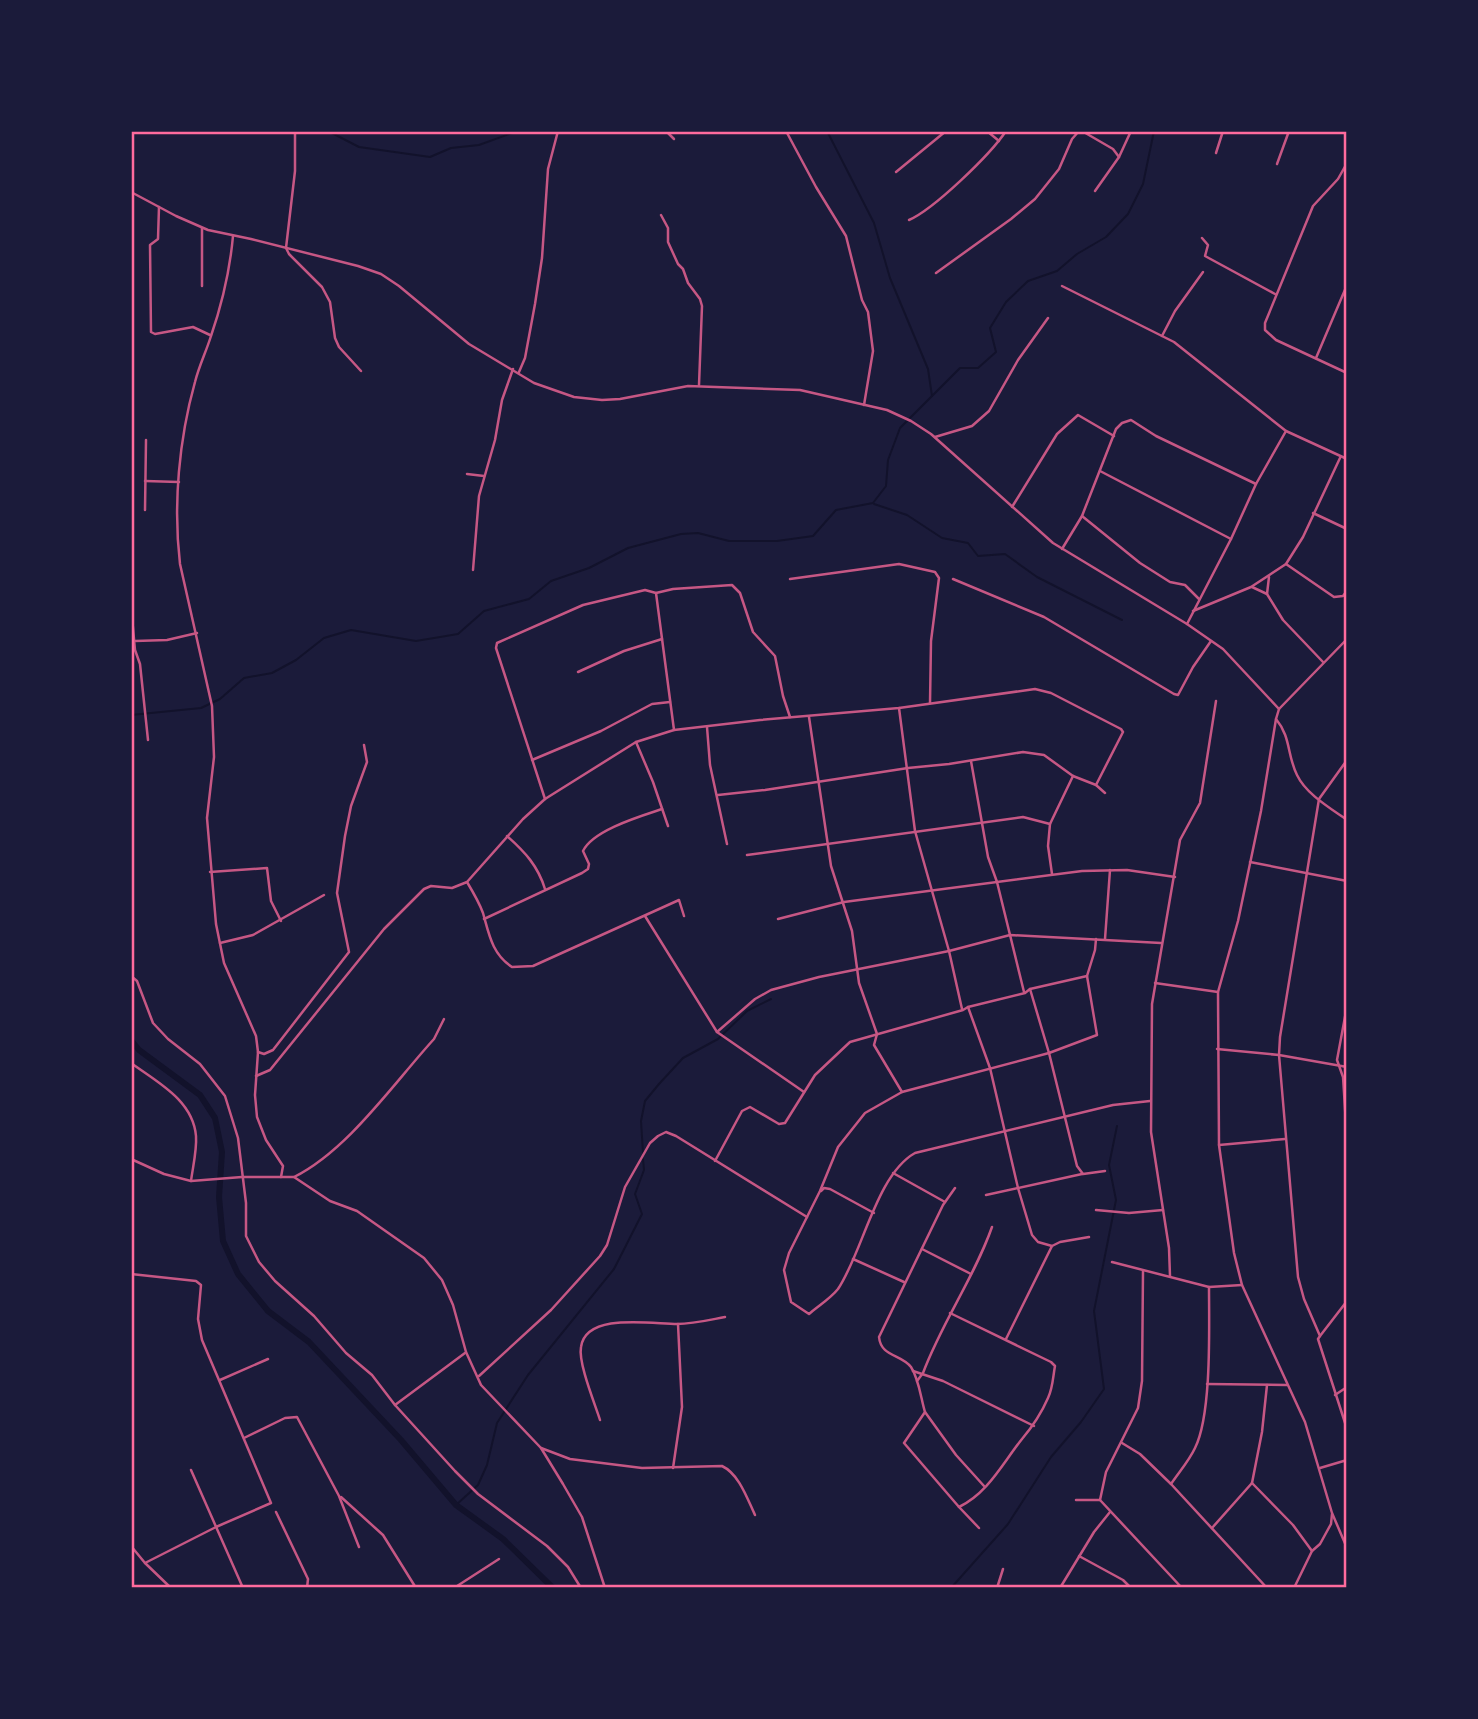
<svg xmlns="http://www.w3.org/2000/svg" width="1478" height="1719" font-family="'Alegreya Sans',sans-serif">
  <rect width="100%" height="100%" fill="#1b1b3a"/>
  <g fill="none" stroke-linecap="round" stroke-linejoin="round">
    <g stroke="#12122b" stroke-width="2">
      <polyline points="328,131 359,147 430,157 451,148 479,145 512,133"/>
      <polyline points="827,131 874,223 890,278 928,369 932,396"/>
      <polyline points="874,504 907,515 942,538 968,543 978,556 1005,554 1037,577 1122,620"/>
      <polyline points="131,715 201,708 220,699 244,678 272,673 296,660 324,638 351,630 416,641 458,634 484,611 529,599 551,581 589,568 628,548 681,534 698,533 729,541 777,541 813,536 836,510 873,503 886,486 888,460 900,428 960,368 978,368 996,352 990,328 1006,302 1028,281 1057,271 1077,254 1106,237 1128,214 1143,184 1154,131"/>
      <polyline points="643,1153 641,1121 645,1101 659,1084 683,1058 718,1039 747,1011 771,999"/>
      <polyline points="456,1505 478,1485 487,1465 497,1423 528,1375 614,1269 642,1214 635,1194 644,1170 643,1159"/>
      <polyline points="951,1588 1008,1524 1051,1457 1081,1422 1104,1389 1094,1311 1116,1200 1109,1165 1117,1126"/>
    </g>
    <polyline stroke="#12122b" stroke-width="6" points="131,1040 139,1050 200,1095 215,1118 222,1152 219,1197 223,1241 238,1274 268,1311 309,1342 401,1440 456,1505 503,1539 553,1588"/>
    <g stroke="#c65784" stroke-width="2.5">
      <polyline points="295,131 295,171 286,248 289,254 322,287 330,302 335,338 339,347 361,371"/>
      <polyline points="666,131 674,139"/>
      <polyline points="786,131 816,187 846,236 862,300 868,312 873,351 864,405"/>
      <polyline points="987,131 999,141"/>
      <polyline points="1082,131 1113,149 1119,157"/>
      <polyline points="1216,153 1223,131"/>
      <polyline points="1347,163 1338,179 1313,206 1265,323 1265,330 1276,340 1347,373"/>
      <polyline points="1277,164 1289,131"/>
      <polyline points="896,172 946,131"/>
      <polyline points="1095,191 1119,157 1131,131"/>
      <path d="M131,192l45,24 32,14 43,9 107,27 23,8 18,12 70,58 65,39 40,14 28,3 18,-1 68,-13 112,4 87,20 24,11 20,13 122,109 134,81 36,25 56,60 -3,10c15,18 11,36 21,56 9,19 33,33 50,45"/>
      <polyline points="159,207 158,239 150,245 151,332 155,334 193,327 210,335"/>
      <polyline points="661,215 668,228 668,242 678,264 683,269 688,283 700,299 702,306 699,385"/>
      <path d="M909,220c25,-11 81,-65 97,-89"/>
      <polyline points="202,228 202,286"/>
      <path d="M233,236c-3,33 -11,68 -22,100 -5,16 -12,30 -16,46 -16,57 -22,123 -15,182l32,142 2,51 -7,61 9,106 8,39 32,73 2,16 -3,43 2,22 9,23 17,26 -2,11"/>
      <polyline points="1202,238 1208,245 1205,256 1275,294"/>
      <polyline points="936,273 1011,219 1035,199 1059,169 1072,139 1079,131"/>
      <polyline points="1062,286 1174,342 1286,431 1347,459"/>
      <polyline points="1162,336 1175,311 1203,272"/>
      <polyline points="1316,358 1347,285"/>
      <polyline points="519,372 525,358 535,304 542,258 548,169 558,131"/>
      <polyline points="935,437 972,426 989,411 1018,360 1048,318"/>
      <polyline points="1100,471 1231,539"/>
      <polyline points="467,474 484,476"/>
      <polyline points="145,481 179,482"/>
      <polyline points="1012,507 1057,434 1078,415 1114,436"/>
      <polyline points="145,510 146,440"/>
      <polyline points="1313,513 1347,529"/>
      <polyline points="1082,516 1140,563 1170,582 1185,585 1199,599"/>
      <polyline points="1062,549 1082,516 1116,429 1122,423 1131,420 1156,436 1256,484"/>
      <polyline points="1286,564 1334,597 1343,596 1346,592"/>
      <polyline points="473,570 479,496 495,440 502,400 513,369"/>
      <polyline points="790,579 899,564 935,572 939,578 931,641 930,703"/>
      <polyline points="953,579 1044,617 1174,694 1178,695 1193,667 1211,641"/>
      <polyline points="1252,587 1267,594 1283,620 1323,662"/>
      <polyline points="656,593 674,730"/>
      <polyline points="1267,594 1269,577"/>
      <polyline points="1193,611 1251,587 1286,564 1303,537 1340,458"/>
      <polyline points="132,617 135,650 140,664 148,740"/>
      <polyline points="1187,624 1231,539 1256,484 1286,431"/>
      <polyline points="135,641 167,640 197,633"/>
      <polyline points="578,672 624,651 662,639"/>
      <polyline points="899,708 915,831 949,951 962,1009"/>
      <polyline points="1279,709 1347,639"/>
      <polyline points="809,717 831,866 852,931 859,983 877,1034 874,1045 902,1092"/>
      <polyline points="1276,719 1261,811 1238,921 1218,992 1219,1145 1234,1253 1242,1285 1305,1422 1332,1513 1347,1548"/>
      <polyline points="707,727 710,765 727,844"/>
      <polyline points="636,742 653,782 668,826"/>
      <polyline points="532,760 601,731 652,704 670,702"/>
      <polyline points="1347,760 1319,799 1280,1037 1279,1055 1298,1277 1304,1299 1320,1336 1318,1339 1347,1429"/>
      <polyline points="971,761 988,857 997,882 1024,992"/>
      <polyline points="718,795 765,790 908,768 949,764 1023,752 1044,755 1073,776 1096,785 1105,793"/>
      <polyline points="545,799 496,648 497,643 583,605 645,590 656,593 673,589 732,585 740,593 753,632 775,656 783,696 790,717"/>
      <path d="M507,836c18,16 31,30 38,53"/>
      <polyline points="747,855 1023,817 1050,824"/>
      <polyline points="1250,862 1347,881"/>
      <polyline points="210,872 267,868 271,901 281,921"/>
      <polyline points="1052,874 1048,846 1050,824 1073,776"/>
      <path d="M467,882c6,10 12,20 16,31 6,21 9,41 29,54l21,-1 146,-66 5,16"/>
      <polyline points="645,916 717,1032 804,1092"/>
      <path d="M484,919l98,-46 6,-4 1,-5 -6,-13c10,-21 58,-35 79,-42"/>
      <polyline points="778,919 844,902 1082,871 1127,870 1175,877"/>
      <path d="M1096,939l-1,11 -8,26 10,59 -48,18 -147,39 -37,21 -27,34 -18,44 -31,62 -5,17 7,32 18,12c9,-8 21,-15 29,-25 25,-37 38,-114 77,-136l198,-48 37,-4"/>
      <polyline points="1105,939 1110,870"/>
      <polyline points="220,943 253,935 324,895"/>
      <polyline points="131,976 137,981 153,1023 168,1039 200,1064 225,1096 238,1138 246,1203 246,1236 259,1262 275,1281 314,1316 346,1353 372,1375 395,1405 455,1471 478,1494 547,1546 568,1567 581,1588"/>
      <polyline points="1155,983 1218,992"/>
      <polyline points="1030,989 1049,1053 1077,1166 1083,1174 1105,1171"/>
      <polyline points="1347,1006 1337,1060 1343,1077 1347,1140"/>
      <polyline points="968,1007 990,1068 1018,1188 1032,1235 1038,1242 1052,1246"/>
      <polyline points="717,1032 755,999 771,990 819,977 949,951 1010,935 1161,943"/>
      <polyline points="1217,1049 1279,1055 1347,1067"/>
      <polyline points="258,1052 264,1054 273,1050 349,952 337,893 345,836 351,806 367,762 364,745"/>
      <path d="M131,1063c26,19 62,37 65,73 1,14 -3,30 -5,45"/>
      <polyline points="256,1076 270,1070 384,929 424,889 431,886 452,888 467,882 523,819 545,799 636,742 674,730 760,720 899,708 1035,689 1051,693 1121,729 1123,732 1096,785"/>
      <polyline points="1219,1145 1285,1139"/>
      <polyline points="131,1159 164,1174 191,1181 242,1177 294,1177 330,1201 357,1211 424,1258 442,1280 453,1305 466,1352 481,1385 541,1448 563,1484 582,1517 605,1588"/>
      <polyline points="715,1161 742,1111 750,1107 779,1124 785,1123 815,1075 850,1042 963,1010 968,1007 1025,993 1030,989 1087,976"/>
      <polyline points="893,1173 945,1202"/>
      <path d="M294,1177c54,-27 99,-93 140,-138l10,-20"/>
      <polyline points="821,1191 824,1188 830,1189 874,1213"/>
      <polyline points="986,1195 1082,1174"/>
      <polyline points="1096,1210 1129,1213 1163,1210"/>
      <polyline points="922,1249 971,1274"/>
      <polyline points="853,1259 904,1282"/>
      <polyline points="1112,1262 1209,1287 1242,1285"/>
      <polyline points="1143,1271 1142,1381 1138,1408 1106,1472 1100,1500 1182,1588"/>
      <polyline points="131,1274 196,1281 201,1285 198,1319 202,1340 271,1503 216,1527 145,1563"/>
      <polyline points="1170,1276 1169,1248 1151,1132 1152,1004 1180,840 1200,803 1216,701"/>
      <path d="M950,1313l101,49 4,4c-2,10 -2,22 -7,32 -7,16 -15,28 -26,41 -20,25 -34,54 -63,68l-55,-64 21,-31c-4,-13 -6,-33 -14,-45 -10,-13 -30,-10 -32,-30l64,-132 12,-17"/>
      <polyline points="1320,1336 1347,1301"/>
      <polyline points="1006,1339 1052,1246 1060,1242 1089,1237"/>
      <polyline points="913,1371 943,1381 1034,1426"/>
      <polyline points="479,1376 551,1310 600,1256 607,1245 625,1187 650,1143 658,1136 666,1132 676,1136 807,1217"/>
      <polyline points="220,1380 268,1359"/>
      <path d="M917,1381l6,-8c19,-51 51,-95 69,-146"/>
      <polyline points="1207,1384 1287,1385"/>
      <polyline points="1335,1395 1347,1387"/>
      <polyline points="395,1405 465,1353"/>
      <polyline points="925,1412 956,1455 984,1486"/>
      <path d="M600,1420c-5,-16 -22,-57 -19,-73 5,-35 71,-23 96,-23 16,0 32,-4 48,-7"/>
      <polyline points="244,1438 285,1418 297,1417 339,1496 359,1547"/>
      <polyline points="1122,1443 1140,1454 1171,1484 1267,1588"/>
      <path d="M541,1448l29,11 72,9 80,-2c17,8 25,32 33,49"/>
      <polyline points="673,1468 682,1407 678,1324"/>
      <polyline points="1320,1468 1347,1460"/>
      <polyline points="191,1470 243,1588"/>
      <polyline points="1252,1483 1293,1525 1312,1551"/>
      <path d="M1171,1484c8,-12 18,-23 24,-36 17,-34 14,-122 14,-161"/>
      <polyline points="341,1497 383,1535 416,1588"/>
      <polyline points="1076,1500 1100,1500"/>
      <polyline points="959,1507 979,1528"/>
      <polyline points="276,1512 308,1579 307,1588"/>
      <polyline points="1212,1528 1252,1483 1262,1432 1267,1385"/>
      <polyline points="131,1546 145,1563 171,1588"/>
      <polyline points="1079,1556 1123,1580 1131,1588"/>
      <polyline points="454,1588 499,1559"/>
      <polyline points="997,1588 1003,1569"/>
      <polyline points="1060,1588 1094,1532 1110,1512"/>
      <polyline points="1294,1588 1312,1551 1320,1544 1331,1524 1332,1514"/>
    </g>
  </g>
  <rect width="1478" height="1719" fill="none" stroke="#1b1b3a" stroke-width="266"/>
  <rect x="133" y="133" width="1212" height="1453" fill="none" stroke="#ff6b9d" stroke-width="2.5"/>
</svg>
